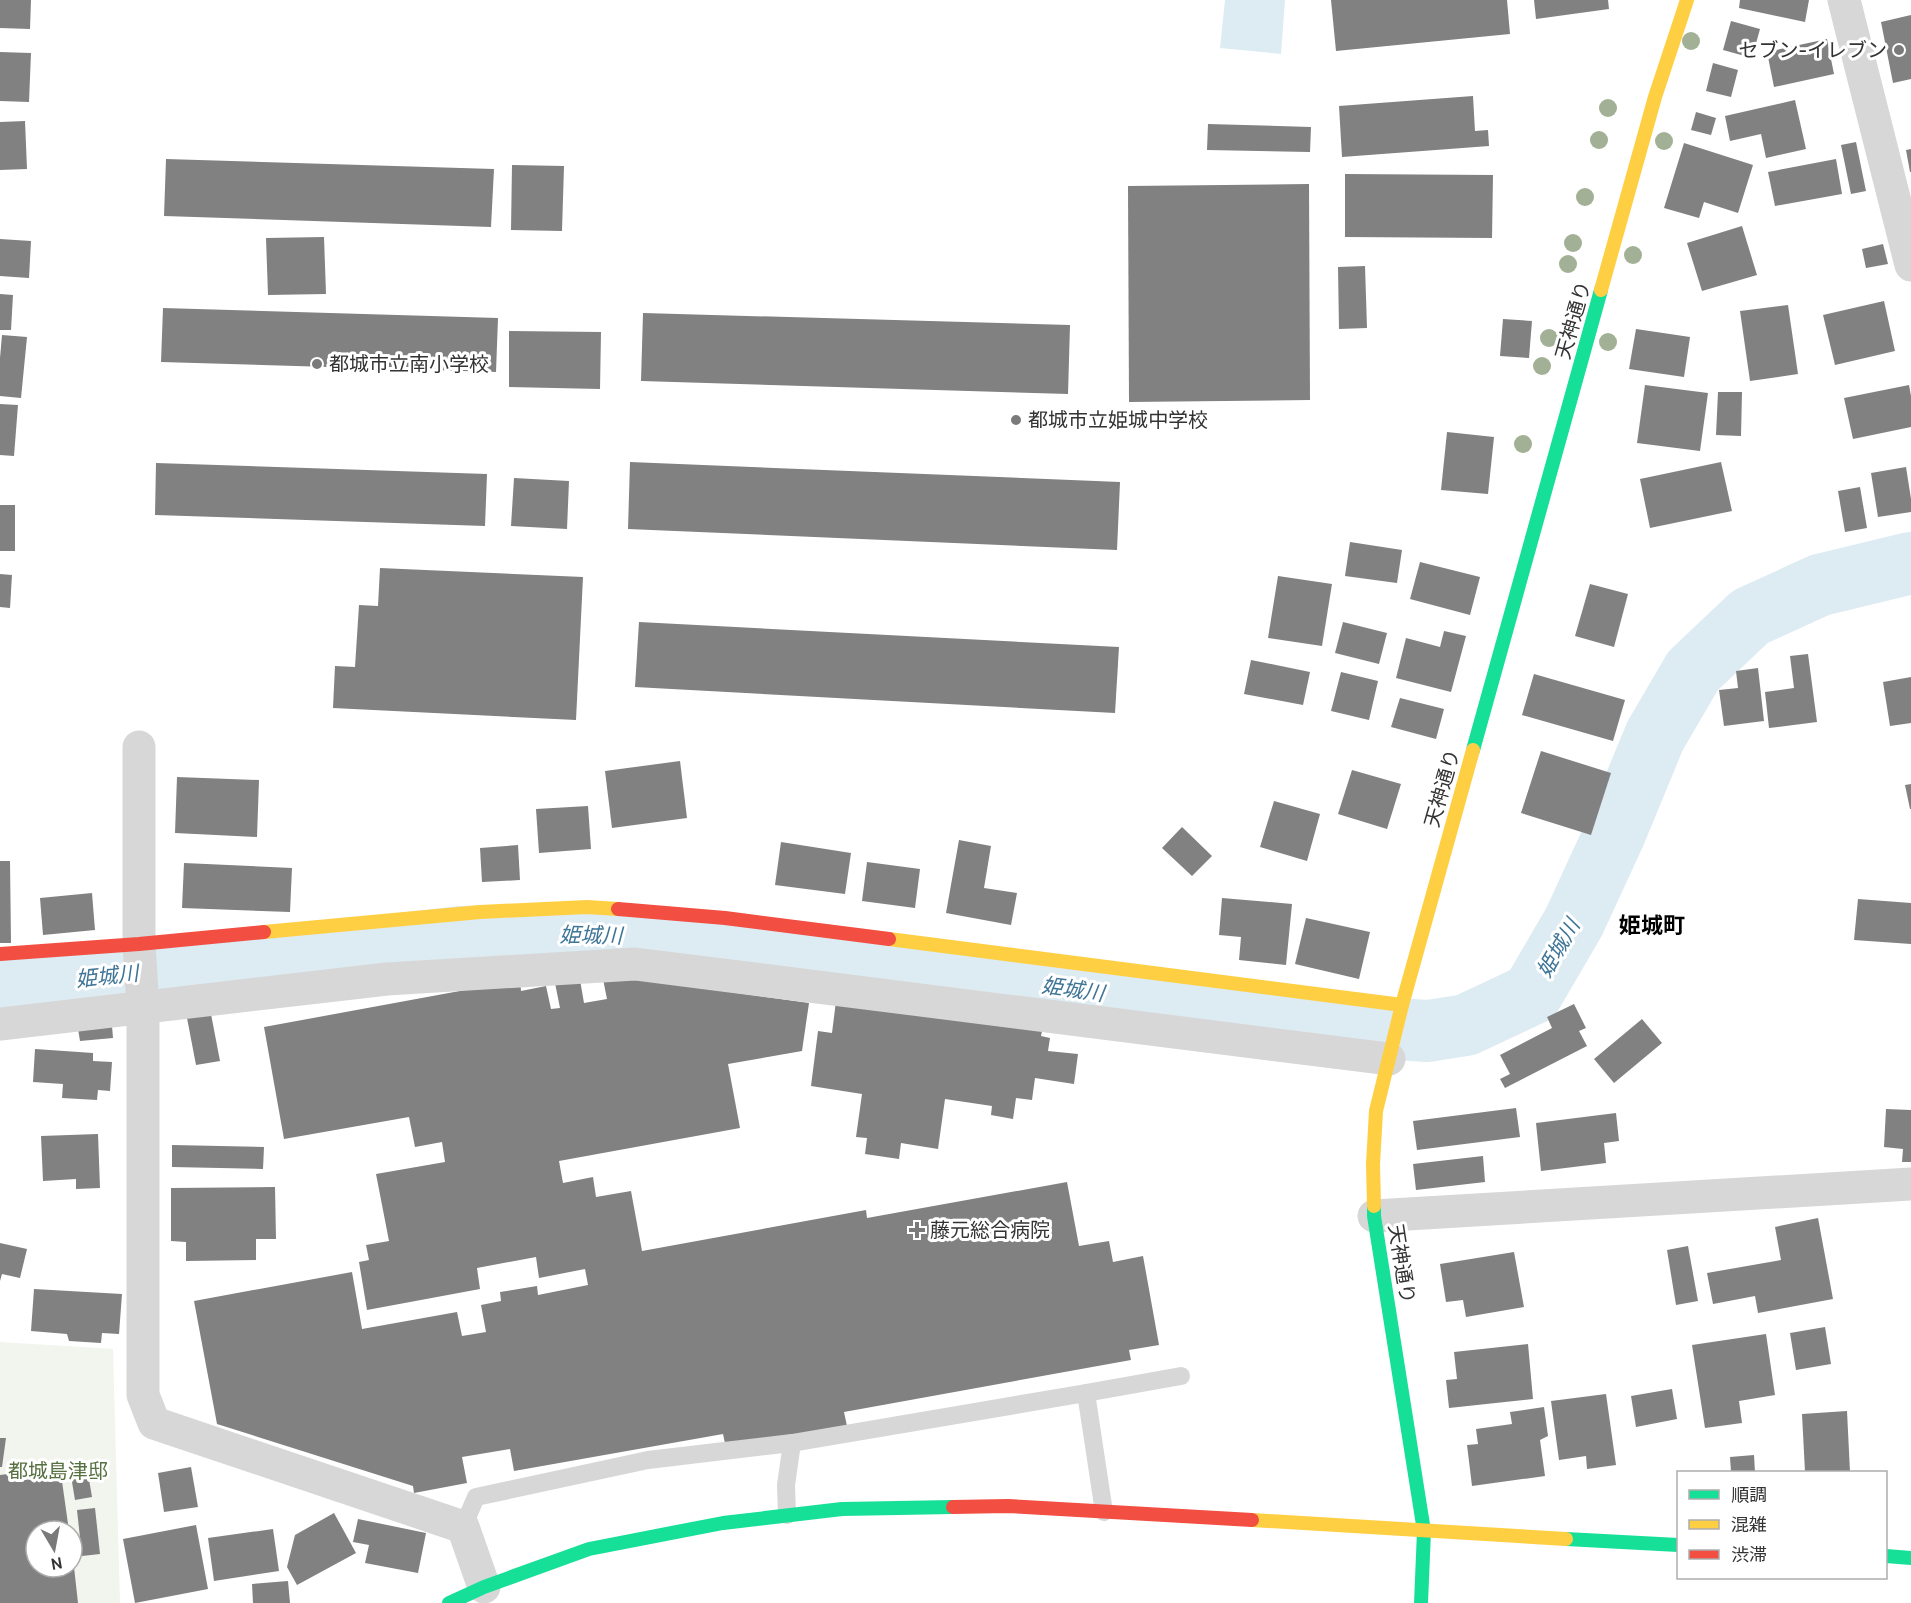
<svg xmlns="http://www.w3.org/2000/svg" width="1911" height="1603" font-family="Cabin,'Noto Sans JP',sans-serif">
  <rect width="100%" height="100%" fill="#fff"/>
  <path fill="#f1f5ed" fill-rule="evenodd" d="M0,1342l113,7 7,254h-120zM36,1531h36v36h-36z"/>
  <polygon fill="#ddebf3" points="1225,0 1285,0 1281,54 1220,48"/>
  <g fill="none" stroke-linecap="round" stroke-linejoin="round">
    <polyline stroke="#ddebf3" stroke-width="62" points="0,988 149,973 460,937 613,934 916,967 1331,1025 1428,1031 1466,1025 1532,994 1574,922 1615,833 1655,736 1693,671 1750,617 1820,585 1911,563"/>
  </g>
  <g fill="#818181">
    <polygon points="0,0 31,0 30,29 0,28"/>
    <polygon points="1331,0 1507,0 1510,34 1336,51"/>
    <polygon points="1534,0 1608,0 1609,9 1536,19"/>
    <polygon points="1740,0 1809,0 1805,22 1739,8"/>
    <polygon points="1911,15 1911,79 1893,83 1881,22"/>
    <polygon points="1731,21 1760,29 1752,58 1723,50"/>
    <polygon points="1827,39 1834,74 1774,87 1767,52"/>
    <polygon points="0,52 31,53 29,102 0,101"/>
    <polygon points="1713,63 1738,70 1731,97 1706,91"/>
    <polygon points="1473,96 1475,131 1488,130 1489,146 1342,157 1339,106"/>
    <polygon points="1795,100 1806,149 1766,158 1761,134 1730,141 1725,116"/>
    <polygon points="1696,112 1716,118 1711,135 1691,130"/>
    <polygon points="25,121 27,169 0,170 0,122"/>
    <polygon points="1208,124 1311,127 1310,152 1207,150"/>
    <polygon points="1856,142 1866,191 1851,194 1841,145"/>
    <polygon points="1684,143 1753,165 1738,213 1704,202 1699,218 1664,208"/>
    <polygon points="1911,149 1911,172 1910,172 1906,150"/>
    <polygon points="166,159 494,169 491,227 164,216"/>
    <polygon points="1836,159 1842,194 1775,206 1768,172"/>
    <polygon points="512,165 564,166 562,231 511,230"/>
    <polygon points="1345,174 1493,175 1492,238 1345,237"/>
    <polygon points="1309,184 1310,400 1129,402 1128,186"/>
    <polygon points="1742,226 1757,275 1702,291 1687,243"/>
    <polygon points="324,237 326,294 268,295 266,238"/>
    <polygon points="0,239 31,241 29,278 0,276"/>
    <polygon points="1883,244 1888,264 1866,268 1862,249"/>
    <polygon points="1365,266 1367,328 1339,329 1338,267"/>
    <polygon points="0,294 13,295 11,330 0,330"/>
    <polygon points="1884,301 1895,351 1835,365 1823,315"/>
    <polygon points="1788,305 1798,374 1750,381 1740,311"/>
    <polygon points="163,308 498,318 496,372 161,362"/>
    <polygon points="643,313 1070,325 1068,394 641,381"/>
    <polygon points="1503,319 1532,321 1529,358 1500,356"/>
    <polygon points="1636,329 1690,337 1684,377 1629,369"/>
    <polygon points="509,331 601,332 600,389 509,387"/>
    <polygon points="2,335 27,337 21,398 0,396 0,358"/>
    <polygon points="1645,385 1708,393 1700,451 1637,443"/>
    <polygon points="1909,385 1911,396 1911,427 1853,439 1844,398"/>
    <polygon points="1718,392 1742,392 1741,436 1716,435"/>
    <polygon points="0,404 18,405 14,456 0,455"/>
    <polygon points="1447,432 1494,437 1488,494 1441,490"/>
    <polygon points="630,462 1120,482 1117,550 628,529"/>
    <polygon points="1721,462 1732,511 1650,528 1640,479"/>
    <polygon points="156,463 487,474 485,526 155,515"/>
    <polygon points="1906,467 1911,499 1911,512 1878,517 1871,473"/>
    <polygon points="514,478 569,481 567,529 511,526"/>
    <polygon points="1860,487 1867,528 1845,532 1838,491"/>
    <rect x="0" y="505" width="15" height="46"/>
    <polygon points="1350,542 1402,550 1397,583 1345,576"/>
    <polygon points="1420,562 1480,577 1470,615 1410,599"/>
    <polygon points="380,568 583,577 576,720 333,708 335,666 355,667 359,605 378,606"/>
    <polygon points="0,574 12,575 10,608 0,607"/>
    <polygon points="1278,576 1332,584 1322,646 1268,638"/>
    <polygon points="1590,584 1628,594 1614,647 1575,636"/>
    <polygon points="639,622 1119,647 1115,713 635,687"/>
    <polygon points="1343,622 1387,633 1379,664 1335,653"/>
    <polygon points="1444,631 1466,636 1451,692 1396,678 1406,638 1440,647"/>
    <polygon points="1808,654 1817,722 1769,728 1765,692 1794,688 1790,656"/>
    <polygon points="1251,660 1310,672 1303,705 1244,694"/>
    <polygon points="1758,668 1764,721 1724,726 1719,690 1738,688 1736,671"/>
    <polygon points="1341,672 1378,681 1369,720 1331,711"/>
    <polygon points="1534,674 1625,700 1613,741 1522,715"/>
    <polygon points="1911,677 1911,723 1890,726 1883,682"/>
    <polygon points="1400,698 1444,709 1436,739 1391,727"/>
    <polygon points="1541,751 1611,773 1591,835 1521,813"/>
    <polygon points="680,761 687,818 612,828 605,771"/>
    <polygon points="1352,770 1401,784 1387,829 1338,814"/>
    <polygon points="177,777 259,780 257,837 175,833"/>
    <polygon points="1911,784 1911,809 1910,809 1905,785"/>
    <polygon points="1274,801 1320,814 1307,861 1260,847"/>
    <polygon points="588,806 591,849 539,853 536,809"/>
    <polygon points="1182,827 1212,856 1192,876 1162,848"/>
    <polygon points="959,840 991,846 984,888 1017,893 1011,925 946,913"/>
    <polygon points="781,842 851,853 845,894 775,885"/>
    <polygon points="518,845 520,880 482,882 480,848"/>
    <polygon points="0,861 10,861 11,943 0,943"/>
    <polygon points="867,862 920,869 915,908 862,901"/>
    <polygon points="184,863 292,868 290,912 182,908"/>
    <polygon points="92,893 95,930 43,935 40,898"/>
    <polygon points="1222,898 1292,904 1286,965 1239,960 1241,937 1219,935"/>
    <polygon points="1858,899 1911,903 1911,944 1854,940"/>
    <polygon points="1306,918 1370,932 1359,979 1295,964"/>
    <polygon points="579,974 584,1003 607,999 602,974 809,1003 802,1051 728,1064 740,1128 559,1161 563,1183 593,1177 596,1197 631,1191 642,1251 866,1210 867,1218 1067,1182 1079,1246 1109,1241 1113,1262 1143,1256 1159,1345 1129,1350 1131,1360 844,1412 847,1426 726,1448 723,1434 514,1471 510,1449 462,1457 467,1483 414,1493 413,1486 217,1424 194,1301 352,1272 362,1329 457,1312 462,1336 486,1332 481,1305 501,1301 500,1292 537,1286 538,1295 588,1285 585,1269 539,1278 536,1257 477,1268 480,1289 367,1310 359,1262 369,1260 366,1245 389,1241 376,1174 445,1162 442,1142 415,1147 409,1117 284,1139 264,1027 520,980 521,991 546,986 551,1009 560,1008 554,978"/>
    <polygon points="836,1001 1042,1031 1041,1036 1050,1038 1048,1051 1078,1054 1074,1084 1035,1078 1032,1100 1016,1098 1013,1119 991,1115 992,1106 945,1099 938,1149 901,1143 899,1159 865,1154 867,1138 856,1137 862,1094 811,1086 818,1031 832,1033"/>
    <polygon points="1574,1004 1586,1028 1579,1031 1587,1046 1505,1088 1500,1079 1510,1074 1500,1055 1552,1028 1547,1017"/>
    <polygon points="211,1014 220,1061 196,1065 187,1018"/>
    <polygon points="1642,1019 1662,1043 1614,1083 1594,1059"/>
    <polygon points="112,1026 113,1038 80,1041 78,1029"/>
    <polygon points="35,1049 93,1053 93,1061 112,1062 110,1091 98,1090 97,1100 62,1098 63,1084 33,1082"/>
    <polygon points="1516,1108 1520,1137 1417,1150 1413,1121"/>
    <polygon points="1886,1109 1911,1110 1911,1162 1902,1162 1903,1149 1884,1147"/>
    <polygon points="1616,1113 1619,1141 1604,1143 1606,1163 1541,1171 1536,1123"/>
    <polygon points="98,1134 100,1188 76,1189 76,1179 43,1181 41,1136"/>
    <polygon points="172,1145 264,1147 263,1169 172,1167"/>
    <polygon points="1483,1156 1485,1182 1416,1190 1413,1164"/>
    <polygon points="275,1187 276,1239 256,1239 256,1260 186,1261 186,1242 171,1241 171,1188"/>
    <polygon points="1818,1218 1833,1299 1758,1313 1755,1296 1713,1304 1707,1273 1781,1260 1775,1227"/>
    <polygon points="0,1243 27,1249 20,1278 2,1274 0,1281"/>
    <polygon points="1688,1246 1698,1301 1676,1305 1667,1250"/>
    <polygon points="1514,1252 1524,1307 1466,1317 1463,1300 1446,1302 1440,1264"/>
    <polygon points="34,1289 122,1294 119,1334 102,1333 101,1343 69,1341 67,1334 31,1331"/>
    <polygon points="1825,1327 1831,1364 1796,1370 1790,1333"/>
    <polygon points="1766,1334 1775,1395 1739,1401 1742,1423 1705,1428 1692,1345"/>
    <polygon points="1528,1344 1533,1399 1449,1408 1446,1380 1457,1379 1454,1352"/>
    <polygon points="1672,1389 1677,1419 1636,1427 1631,1396"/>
    <polygon points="1606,1394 1616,1465 1587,1469 1586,1456 1559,1460 1551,1401"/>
    <polygon points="1544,1407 1548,1436 1540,1440 1545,1476 1472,1486 1467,1445 1478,1444 1476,1429 1512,1424 1510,1412"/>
    <polygon points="1847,1411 1850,1472 1805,1472 1802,1414"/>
    <polygon points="0,1438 6,1438 2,1467 0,1467"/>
    <polygon points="1754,1455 1755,1472 1731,1472 1730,1457"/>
    <polygon points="86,1462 92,1497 75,1500 69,1464"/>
    <polygon points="60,1467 69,1531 36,1531 36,1567 74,1567 78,1603 0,1603 0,1475"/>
    <polygon points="191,1467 198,1507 164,1512 158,1473"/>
    <polygon points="95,1508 100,1554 82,1556 77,1510"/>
    <polygon points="334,1513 356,1553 297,1585 287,1567 295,1535"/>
    <polygon points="358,1519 426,1533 418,1573 365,1563 369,1545 353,1542"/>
    <polygon points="196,1525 208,1589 135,1603 123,1539"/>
    <polygon points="273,1529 279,1571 214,1581 208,1538"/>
    <polygon points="288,1581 290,1603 253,1603 252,1584"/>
  </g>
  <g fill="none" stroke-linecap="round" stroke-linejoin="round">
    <g stroke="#d7d7d7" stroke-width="18">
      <polyline points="1086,1393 1181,1376"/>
      <polyline points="787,1515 786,1485 792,1443"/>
      <polyline points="463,1527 476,1497 648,1460 792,1443 1086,1393 1104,1512"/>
    </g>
    <g stroke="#d7d7d7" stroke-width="33">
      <polyline points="1844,0 1911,265"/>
      <polyline points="139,747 139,944 143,1008 143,1395 154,1423 463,1527 484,1587"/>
      <polyline points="0,1024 387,979 635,964 1389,1059"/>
      <polyline points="1374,1216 1911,1184"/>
    </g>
    <g stroke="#16e098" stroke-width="14">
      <polyline points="1473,750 1601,290"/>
      <polyline points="1374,1206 1374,1216 1424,1531 1421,1603"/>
      <polyline points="1566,1539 1678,1545"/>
      <polyline points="1886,1556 1911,1558"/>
      <polyline points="449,1603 484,1587 589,1549 723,1523 842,1509 953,1507"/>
    </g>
    <g stroke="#ffcf43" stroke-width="14">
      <polyline points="1601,290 1655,97 1687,0"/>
      <polyline points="264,932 480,912 587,907 618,909"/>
      <polyline points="889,939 1402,1005"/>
      <polyline points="1374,1206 1373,1164 1376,1111 1402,1005 1473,750"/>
      <polyline points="1252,1520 1566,1539"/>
    </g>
    <g stroke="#f24e42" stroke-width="14">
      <polyline points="618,909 725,918 889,939"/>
      <polyline points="0,954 139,944 264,932"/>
      <polyline points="953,1507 1008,1506 1252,1520"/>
    </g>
  </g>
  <g fill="#a2b095">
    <circle cx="1691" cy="41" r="9"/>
    <circle cx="1608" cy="108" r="9"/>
    <circle cx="1599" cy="140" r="9"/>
    <circle cx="1664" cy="141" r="9"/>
    <circle cx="1585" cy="197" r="9"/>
    <circle cx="1573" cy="243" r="9"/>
    <circle cx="1633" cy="255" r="9"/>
    <circle cx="1568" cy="264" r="9"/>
    <circle cx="1549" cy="338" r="9"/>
    <circle cx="1608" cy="342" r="9"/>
    <circle cx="1542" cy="366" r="9"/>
    <circle cx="1523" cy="444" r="9"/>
  </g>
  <g fill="#7a7a7a" stroke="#fff" stroke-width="2">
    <circle cx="1899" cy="50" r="6"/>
    <circle cx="317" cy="364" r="6"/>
    <circle cx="1016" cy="420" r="6"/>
    <path d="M914 1221h6v6h6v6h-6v6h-6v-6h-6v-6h6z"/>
  </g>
  <g text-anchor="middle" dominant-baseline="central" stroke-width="6" stroke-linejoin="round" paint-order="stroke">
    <g font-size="20" fill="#333" stroke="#fff" text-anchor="start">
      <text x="1887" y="50" text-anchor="end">セブン-イレブン</text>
      <text x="329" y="364">都城市立南小学校</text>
      <text x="1028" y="420">都城市立姫城中学校</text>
      <text x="930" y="1230">藤元総合病院</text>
    </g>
    <g font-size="20" fill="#333" stroke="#fff">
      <text transform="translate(1573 320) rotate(-74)">天神通り</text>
      <text transform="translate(1442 788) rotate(-74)">天神通り</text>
      <text transform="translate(1402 1264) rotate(81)">天神通り</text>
    </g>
    <g font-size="20" fill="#56703f" stroke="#fff">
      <text x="58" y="1471">都城島津邸</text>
    </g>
    <g font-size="21" font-style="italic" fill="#3f7597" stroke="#fff">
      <text transform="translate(591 935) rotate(1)">姫城川</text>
      <text transform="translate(1558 948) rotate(-60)">姫城川</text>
      <text transform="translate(107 976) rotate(-6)">姫城川</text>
      <text transform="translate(1073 989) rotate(8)">姫城川</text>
    </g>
    <g font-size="22" font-weight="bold" fill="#000" stroke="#fff">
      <text x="1652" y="925">姫城町</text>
    </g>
  </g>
  <rect x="1677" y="1471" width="210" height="108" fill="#ffffff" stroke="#adadad" stroke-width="1.5"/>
  <rect x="1689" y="1490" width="30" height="9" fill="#16e098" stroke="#adadad" stroke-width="1.5"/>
  <text x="1731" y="1501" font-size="18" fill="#333333">順調</text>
  <rect x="1689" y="1520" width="30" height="9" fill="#ffcf43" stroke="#adadad" stroke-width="1.5"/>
  <text x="1731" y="1531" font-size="18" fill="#333333">混雑</text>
  <rect x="1689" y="1550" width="30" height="9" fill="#f24e42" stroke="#adadad" stroke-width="1.5"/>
  <text x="1731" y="1561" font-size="18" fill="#333333">渋滞</text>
  <g transform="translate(54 1549) rotate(170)"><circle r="28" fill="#ffffff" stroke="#adadad" stroke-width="1.5"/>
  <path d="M0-4.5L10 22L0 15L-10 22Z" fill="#7a7a7a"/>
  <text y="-9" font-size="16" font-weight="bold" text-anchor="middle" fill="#333333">N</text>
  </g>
</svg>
